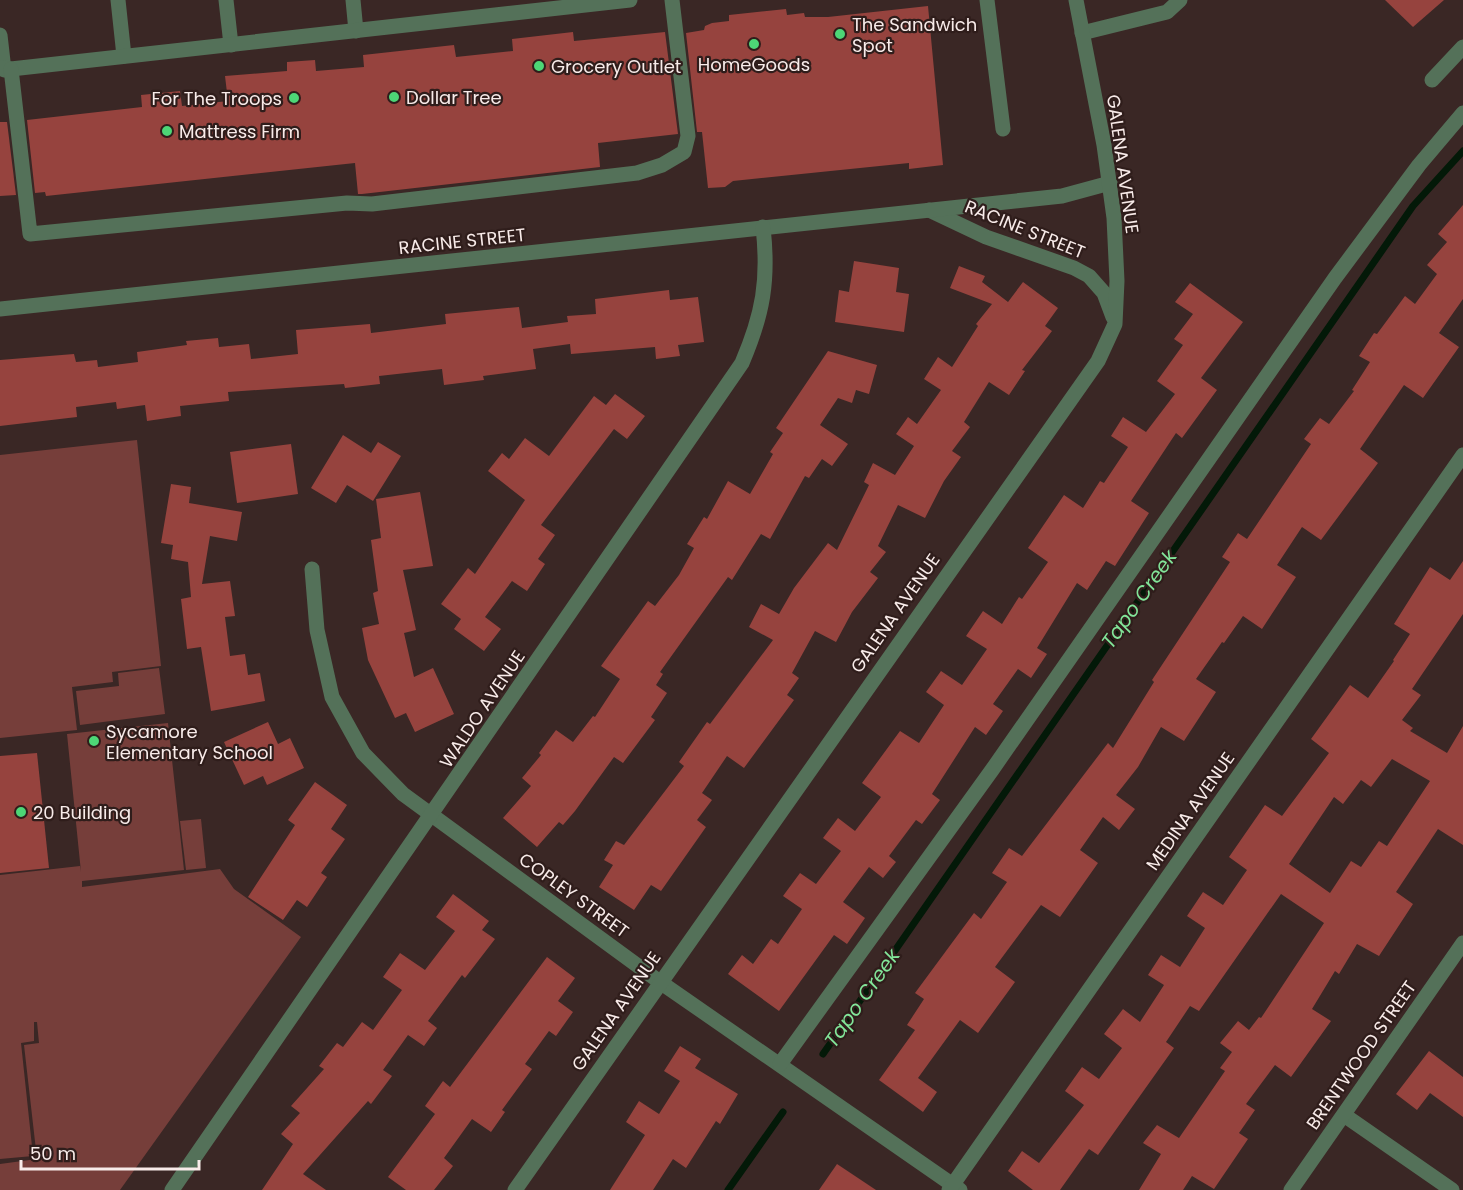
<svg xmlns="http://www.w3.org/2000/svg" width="1463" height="1190" font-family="Poppins,sans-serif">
  <rect width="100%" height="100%" fill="#3a2725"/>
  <g fill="#763e3a">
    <polygon points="137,440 161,666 112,672 113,682 72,687 77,730 0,738 0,455"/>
    <polygon points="159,668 165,714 80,725 76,691 119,686 118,673"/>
    <polygon points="168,723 184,870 82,881 82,887 220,869 234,889 301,937 120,1190 0,1190 0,1164 37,1159 24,1045 39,1043 37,1022 34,1022 34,1041 21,1043 33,1156 0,1159 0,875 80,866 81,872 67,734"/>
    <polygon points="201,819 206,868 186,870 180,821"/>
  </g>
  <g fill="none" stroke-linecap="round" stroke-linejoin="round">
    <g stroke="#031908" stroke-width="7">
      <polyline points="823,1054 1413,206 1463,151"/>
      <polyline points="728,1190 783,1112"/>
    </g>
  </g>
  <g fill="#96433e" fill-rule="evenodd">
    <polygon points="1385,0 1444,0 1413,27"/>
    <polygon points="928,6 943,165 909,169 909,163 733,181 725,187 708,188 702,132 697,132 686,33 704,30 705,26 712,23 729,21 729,15 786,9 787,15 804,13 805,17 828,17"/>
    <polygon points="573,32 574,41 665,32 678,134 598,143 600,167 362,194 358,194 355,163 46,196 45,192 35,193 27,120 142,107 141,95 180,91 182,106 228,101 225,76 287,71 287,62 315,60 316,71 364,67 363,55 454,45 456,57 513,51 512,39"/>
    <polygon points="0,122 7,122 16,195 0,196"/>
    <polygon points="1463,205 1463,299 1439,333 1459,347 1423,398 1404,385 1360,449 1378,463 1321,540 1302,527 1277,565 1296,577 1262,629 1243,616 1224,643 1222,642 1196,679 1216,692 1184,741 1161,727 1138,767 1116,795 1135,809 1119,830 1103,817 1080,850 1098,863 1060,917 1041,905 995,967 1015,982 978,1033 960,1020 918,1078 937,1092 923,1112 879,1080 915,1030 907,1025 924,999 915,993 974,913 981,919 1007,882 992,873 1009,848 1022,856 1108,743 1113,748 1154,682 1152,680 1230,562 1222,557 1238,533 1247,539 1311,444 1304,439 1320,418 1329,424 1354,391 1352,390 1370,362 1359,356 1374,333 1377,334 1405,296 1415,304 1437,274 1427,265 1447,242 1438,234"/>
    <polygon points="854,261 899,268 896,292 909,294 904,332 835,322 839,290 849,292"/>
    <polygon points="959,266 985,276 982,282 1008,302 1023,282 1058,308 1045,326 1052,331 1022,370 1025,371 1009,395 989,382 964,422 970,427 952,451 961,457 944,481 925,518 898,505 878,546 886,552 870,572 878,578 852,612 836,642 815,631 792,673 799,678 787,695 794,700 744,768 727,756 702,793 712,800 697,820 706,827 661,891 651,885 634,910 599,887 613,865 604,860 616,841 624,845 684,766 679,762 707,722 710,724 773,640 749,627 761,604 779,614 794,588 828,543 837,550 869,485 864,482 873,463 895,475 914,446 896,434 908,417 917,424 941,390 924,379 938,357 952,367 978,326 976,324 992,304 950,288"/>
    <polygon points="1190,283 1243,322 1201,378 1217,390 1182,438 1176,433 1131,501 1149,513 1115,566 1106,561 1087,590 1077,583 1037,648 1047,654 1031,678 1018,669 993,704 1003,711 986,735 975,727 932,794 940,800 922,824 916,820 889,856 896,862 883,878 869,867 843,902 865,918 847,944 834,935 779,1011 728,974 742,955 753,964 771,939 778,944 802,909 783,896 800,873 816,884 841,851 823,838 838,818 855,831 881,797 862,783 900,731 919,743 944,705 926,692 941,671 962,685 987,649 966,636 983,611 1002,624 1019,597 1022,599 1048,562 1028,548 1064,495 1083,508 1100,481 1104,483 1128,447 1111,436 1123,417 1146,432 1175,394 1157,381 1183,345 1174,339 1193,314 1175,302"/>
    <polygon points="669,290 670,300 698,297 704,342 678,345 680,356 656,359 655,347 571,354 570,344 533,349 536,369 483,376 484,380 444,385 442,369 379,376 380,384 345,388 344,384 228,392 229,401 180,406 181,416 147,421 145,405 117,409 116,402 76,407 77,417 0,426 0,360 74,354 76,362 97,360 98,367 138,362 137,352 187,345 186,341 218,338 219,347 249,344 251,359 298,354 296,330 370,324 371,333 446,324 445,314 519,307 522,328 568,322 567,316 596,314 595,299"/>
    <polygon points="828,351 877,365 869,394 856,390 852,403 838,398 820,425 848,444 832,466 822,459 809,478 805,476 770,539 761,534 732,580 728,577 660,672 663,674 656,685 667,693 651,717 655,720 623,763 614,757 575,811 563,825 559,822 537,847 503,818 531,786 522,778 541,755 539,753 556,730 573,742 593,716 595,717 620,679 601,666 648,601 655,606 679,575 694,548 687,544 704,517 707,519 728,481 750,494 773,454 770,452 783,433 776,428"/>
    <polygon points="615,394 645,416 627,439 614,429 541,525 555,535 538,559 545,564 527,591 512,581 485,617 501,629 484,651 454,629 461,619 441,604 468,568 475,574 525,500 488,471 502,453 509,459 525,438 549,456 594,396 606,405"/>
    <polygon points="343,435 371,453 378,442 401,456 373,501 347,485 336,503 311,488"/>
    <polygon points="291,444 298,494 237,503 230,452"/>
    <polygon points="171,484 191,487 189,503 242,512 237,541 210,536 202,584 230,581 235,616 225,617 230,656 245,654 248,675 260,673 265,701 211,711 201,647 187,649 181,599 191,597 188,562 171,559 173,545 161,543"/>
    <polygon points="420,492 433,566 403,570 416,630 404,633 414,677 433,668 454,714 415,732 406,713 395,718 368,660 362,628 379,624 373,593 378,591 371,540 381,538 376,499"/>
    <path d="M1463,561v53l-51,75 9,6 -19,25 11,8 -3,3 37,22 16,-27v119l-25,-16 -42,63 17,12 -34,52 -22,-12 -18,30 -4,-3 -23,38 19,12 -40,56 -16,-12 -29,39 9,6 -16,23 9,6 -34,50 -22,-13 -9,14h-44l22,-36 -18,-11 14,-18 22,13 46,-67 -5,-3 12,-16 -12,-9 18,-22 11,9 10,-13 2,1 63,-95 -43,-29 -82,117 -9,-5 -24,36 8,6 -76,107 -9,-6 -29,41h-27l-25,-19 14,-20 17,12 45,-58 -19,-14 17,-24 17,12 23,-31 -18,-14 19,-25 17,13 24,-37 -16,-10 13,-20 19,12 25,-39 -18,-12 16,-24 20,13 24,-35 -18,-13 36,-52 17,11 47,-63 -18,-14 39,-54 18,13 26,-37 -1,-1 17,-26 -16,-10 36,-57 20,13zM1392,759l38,22 -43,65 -8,-5 -18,26 -10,-6 -21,32 -41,-29 45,-67 9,7 18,-24 10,7z"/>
    <polygon points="268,722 278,744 290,738 304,768 267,785 263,776 244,785 224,742"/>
    <polygon points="37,753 49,868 0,873 0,756"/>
    <polygon points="315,782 347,805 331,829 345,839 321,873 327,877 307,907 297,900 283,920 248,897 295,825 288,820"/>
    <polygon points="453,894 489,921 482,930 495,939 465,978 462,975 428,1021 437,1028 424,1046 408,1035 383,1070 392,1076 371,1104 368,1101 303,1174 326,1190 262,1190 293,1144 281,1134 300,1113 291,1106 324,1069 319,1066 337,1043 343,1047 362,1022 373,1030 402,990 383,977 400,953 425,970 455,931 436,917"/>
    <polygon points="547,957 575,978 558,1001 573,1012 556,1036 549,1031 525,1064 532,1069 502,1110 505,1112 491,1132 472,1119 444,1158 453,1166 434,1190 406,1190 388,1177 435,1114 425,1106 443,1081 450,1087"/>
    <polygon points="680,1046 701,1059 695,1068 738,1094 720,1124 716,1121 686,1168 673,1159 653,1190 610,1190 645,1135 626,1122 639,1101 659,1114 680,1081 664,1071"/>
    <polygon points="1429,1051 1463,1077 1463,1117 1430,1093 1417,1110 1396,1094"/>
    <polygon points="837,1164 876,1190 819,1190"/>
  </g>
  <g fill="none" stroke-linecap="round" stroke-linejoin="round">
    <g stroke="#547159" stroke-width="15">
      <polyline points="118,0 124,56"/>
      <polyline points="226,0 231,45"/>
      <polyline points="353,0 356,31"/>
      <polyline points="987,0 1003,129"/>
      <polyline points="1082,33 1167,12 1180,0"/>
      <polyline points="0,35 4,70"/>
      <polyline points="0,68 11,69 630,0"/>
      <polyline points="11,69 30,234 347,203 372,204 637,173 662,165 684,152 688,136 672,0"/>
      <polyline points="1432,80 1463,47"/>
      <polyline points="929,210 986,237 1074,268 1089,276 1104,293 1113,317"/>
      <polyline points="0,309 1062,196 1110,183"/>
      <polyline points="312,569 317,630 332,697 363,753 403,794 660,982 960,1190"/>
      <polyline points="780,1064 992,770 1335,278 1419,165 1463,113"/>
      <polyline points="1344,1115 1452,1190"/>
      <path d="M172,1190l570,-827c21,-49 27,-83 21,-136"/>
      <polyline points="515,1190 1098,361 1115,324 1117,281 1114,218 1104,145 1076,0"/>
      <polyline points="949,1190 1463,455"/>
      <polyline points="1291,1190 1463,943"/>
    </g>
  </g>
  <g fill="#4dd676" stroke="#2f1d1b" stroke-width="2">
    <circle cx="840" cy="34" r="6"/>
    <circle cx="754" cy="44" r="6"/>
    <circle cx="539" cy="66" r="6"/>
    <circle cx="394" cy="97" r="6"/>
    <circle cx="294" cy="98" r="6"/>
    <circle cx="167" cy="131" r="6"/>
    <circle cx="94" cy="741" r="6"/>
    <circle cx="21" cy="812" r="6"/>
  </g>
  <g text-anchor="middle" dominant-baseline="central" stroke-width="4.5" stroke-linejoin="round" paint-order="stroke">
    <g font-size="18" fill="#f8ebe9" stroke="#2f1d1b" text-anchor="start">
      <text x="852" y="24">The Sandwich<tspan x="852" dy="21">Spot</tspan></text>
      <text x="754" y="64" text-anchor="middle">HomeGoods</text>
      <text x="551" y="66">Grocery Outlet</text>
      <text x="406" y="97">Dollar Tree</text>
      <text x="282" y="98" text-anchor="end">For The Troops</text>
      <text x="179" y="131">Mattress Firm</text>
      <text x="106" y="731">Sycamore<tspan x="106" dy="21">Elementary School</tspan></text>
      <text x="33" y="812">20 Building</text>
    </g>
    <g font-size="18" fill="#f8ebe9" stroke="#2f1d1b">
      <text transform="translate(1123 164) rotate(82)">GALENA AVENUE</text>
      <text transform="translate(1025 229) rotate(22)">RACINE STREET</text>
      <text transform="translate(462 241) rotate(-6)">RACINE STREET</text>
      <text transform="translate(895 613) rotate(-55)">GALENA AVENUE</text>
      <text transform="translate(482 709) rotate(-56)">WALDO AVENUE</text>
      <text transform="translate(1190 811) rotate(-55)">MEDINA AVENUE</text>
      <text transform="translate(574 895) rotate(36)">COPLEY STREET</text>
      <text transform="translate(616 1011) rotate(-55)">GALENA AVENUE</text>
      <text transform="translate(1361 1055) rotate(-55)">BRENTWOOD STREET</text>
    </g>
    <g font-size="20" font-style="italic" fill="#82e599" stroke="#2f1d1b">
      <text transform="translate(1139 599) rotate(-55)">Tapo Creek</text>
      <text transform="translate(862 998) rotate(-55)">Tapo Creek</text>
    </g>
  </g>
  <path d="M21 1160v9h178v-9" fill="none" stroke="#f8ebe9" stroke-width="3"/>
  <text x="30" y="1160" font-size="18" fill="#f8ebe9" stroke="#2f1d1b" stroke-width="4.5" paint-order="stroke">50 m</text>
</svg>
